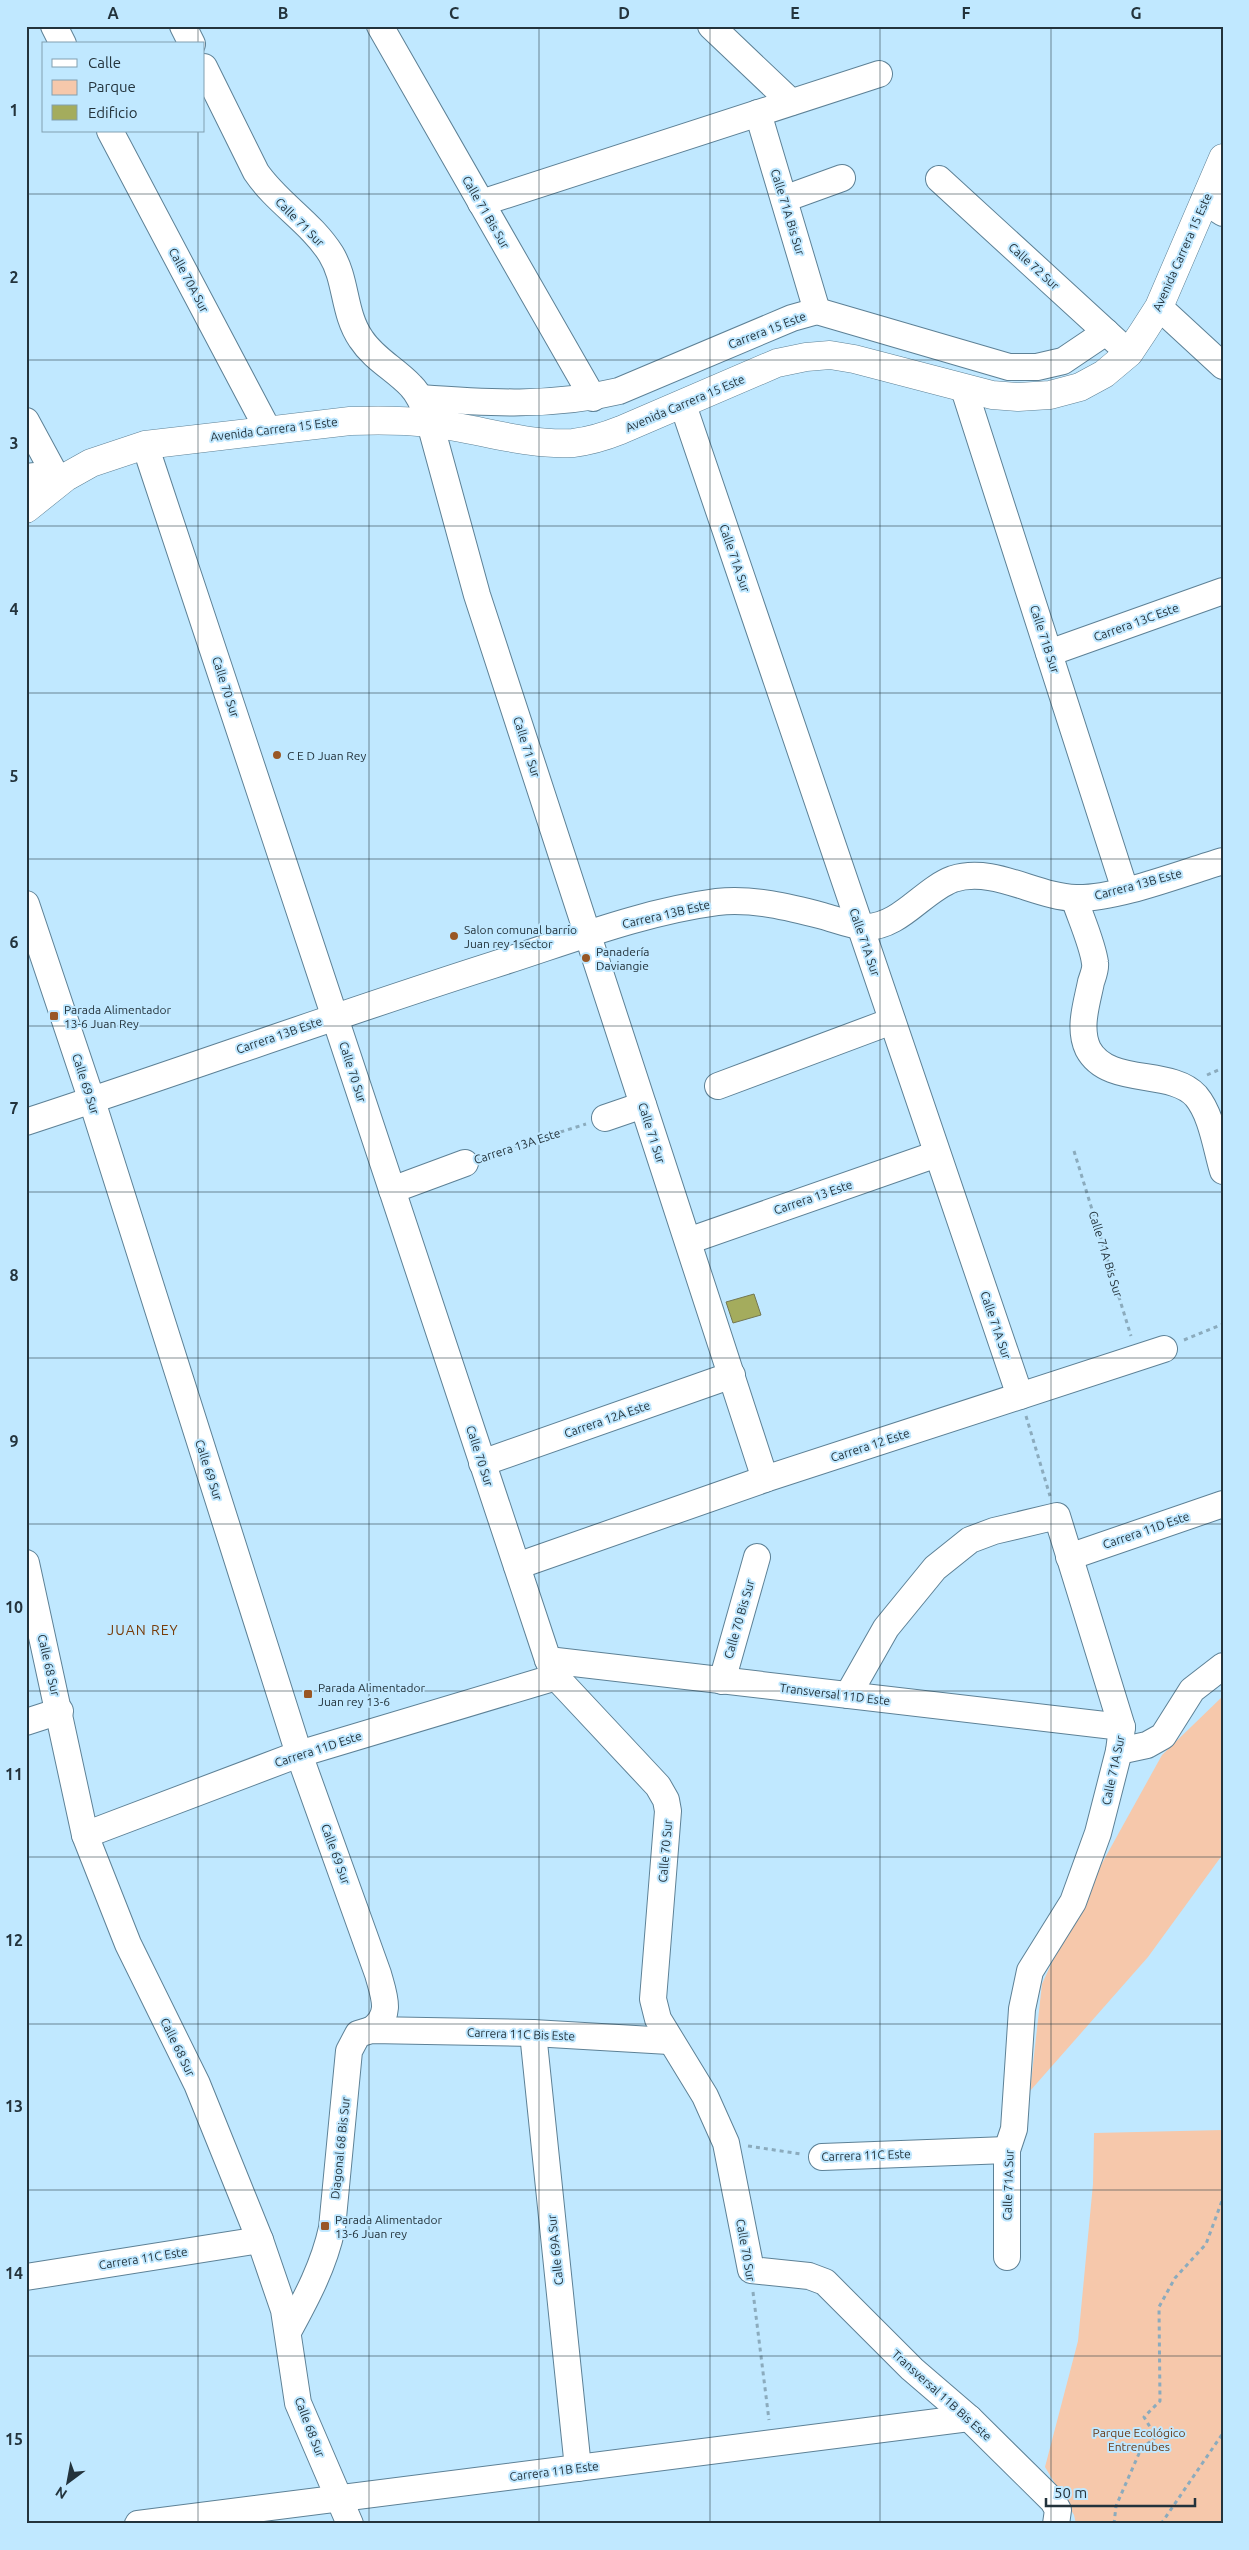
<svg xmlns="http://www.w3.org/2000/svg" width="1249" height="2550" font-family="Ubuntu,sans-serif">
  <rect width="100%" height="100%" fill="#c0e8ff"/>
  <g fill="#f6c8ab">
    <polygon points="1223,1696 1223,1854 1148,1957 1030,2091 1042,1984 1075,1912 1162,1755"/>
    <polygon points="1223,2130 1223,2524 1076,2524 1074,2515 1045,2467 1078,2341 1093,2184 1094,2133"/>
  </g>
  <polygon fill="#a4ac5d" stroke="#727753" points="754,1294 761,1315 733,1323 726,1302"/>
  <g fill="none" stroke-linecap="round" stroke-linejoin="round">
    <g stroke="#5d8196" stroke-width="28">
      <g id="minor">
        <polyline points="54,26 63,44"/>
        <polyline points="183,26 192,44"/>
        <polyline points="380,26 593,398"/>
        <polyline points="711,26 791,102"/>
        <path d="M204,67l52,105c21,31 55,50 75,82 16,26 12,59 30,85 13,20 34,30 50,47 10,10 14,24 19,37l47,172 288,884"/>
        <polyline points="758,113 817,311"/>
        <polyline points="110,131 268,430"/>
        <polyline points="939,179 1118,343"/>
        <polyline points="784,199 842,178"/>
        <polyline points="1204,201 1223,213"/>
        <polyline points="481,203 879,74"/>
        <polyline points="1159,307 1223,366"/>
        <polyline points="964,389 1125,890"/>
        <path d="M420,398c67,5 133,9 199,-7l173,-73 25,-7 192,56h28l26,-6 43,-29"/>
        <polyline points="683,405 1020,1396"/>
        <polyline points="26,421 59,482"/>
        <polyline points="145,445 548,1660 556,1677 658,1786 666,1800 668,1811 653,1999 658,2019 705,2096 726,2143 751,2270 809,2276 825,2282 912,2369 969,2418 1053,2501 1058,2510 1056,2524"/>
        <polyline points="26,477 55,474"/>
        <polyline points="1049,653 1223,591"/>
        <path d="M1074,898c6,18 19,47 21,65 1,6 -2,13 -4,19 -4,21 -13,46 -3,67 20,38 83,19 108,47 16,19 20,52 27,75"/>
        <path d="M26,904l66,197 207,653 79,220c6,22 15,41 -7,56"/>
        <polyline points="718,1086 892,1021"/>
        <polyline points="605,1118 643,1105"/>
        <path d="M26,1122c156,-51 310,-107 467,-157 73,-23 148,-53 224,-63 35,-4 72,5 106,14 14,4 29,10 43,11 34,0 57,-37 87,-48 41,-13 83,18 123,19 41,1 106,-25 147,-37"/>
        <polyline points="392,1190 465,1163"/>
        <polyline points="688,1241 937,1154"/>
        <polyline points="482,1463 732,1375"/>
        <polyline points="1069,1557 1223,1504"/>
        <polyline points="26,1563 85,1835 128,1944 197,2084 260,2240 284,2310 298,2403 350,2524"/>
        <polyline points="517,1566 765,1479 1164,1349"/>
        <polyline points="548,1660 1122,1727"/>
        <polyline points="722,1681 757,1557"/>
        <polyline points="848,1695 886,1628 935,1568 970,1540 994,1531 1057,1516 1122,1727 1119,1751 1098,1833 1073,1902 1030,1971 1022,2009 1014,2129 1007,2150 1007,2257"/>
        <polyline points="26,1722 60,1711"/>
        <polyline points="1119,1751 1147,1745 1163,1736 1192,1690 1223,1666"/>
        <polyline points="85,1835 299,1754 556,1677"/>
        <polyline points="533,2033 578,2468"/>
        <polyline points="822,2157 1007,2150"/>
        <polyline points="26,2277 260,2240"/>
        <path d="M289,2330c18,-33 35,-65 43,-102l17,-177 9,-17 13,-4 162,3 136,8"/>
        <polyline points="138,2524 969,2418"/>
      </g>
    </g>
    <g stroke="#5d8196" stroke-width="29">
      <path id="major" d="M26,509l40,-32 25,-14 54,-18 205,-24c27,-1 53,-1 80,2 47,5 96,23 143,20 17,-2 33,-7 48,-13l156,-67 29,-6 24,-2 24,4 138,36 26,2 32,-2 30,-8 24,-13 25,-21 14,-21 16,-25 64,-149"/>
    </g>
    <g stroke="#8babbd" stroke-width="3" stroke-dasharray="4 4" stroke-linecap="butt">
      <polyline points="1207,1075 1223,1068"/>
      <polyline points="1074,1151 1131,1336"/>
      <polyline points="484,1156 586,1124"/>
      <polyline points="1184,1340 1223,1324"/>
      <polyline points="1026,1416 1050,1496"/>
      <polyline points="748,2146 801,2154"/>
      <polyline points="753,2292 769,2420"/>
      <polyline points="1114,2524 1116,2506 1141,2449 1156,2437 1144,2417 1160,2401 1159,2307 1175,2278 1206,2244 1223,2198"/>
      <polyline points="1161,2524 1223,2433"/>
    </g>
    <use href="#minor" stroke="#fff" stroke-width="26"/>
    <use href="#major" stroke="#fff" stroke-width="28"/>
  </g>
  <path fill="none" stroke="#23333c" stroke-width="1" stroke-opacity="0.55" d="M198,26v18M369,26v2498M539,26v2498M710,26v2498M880,26v2498M1051,26v2498M198,131v2393M26,194h1197M26,360h1197M26,526h1197M26,693h1197M26,859h1197M26,1026h1197M26,1192h1197M26,1358h1197M26,1524h1197M26,1691h1197M26,1857h1197M26,2024h1197M26,2190h1197M26,2356h1197"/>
  <g fill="#995725" stroke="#c0e8ff" stroke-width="2">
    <circle cx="277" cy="755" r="5"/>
    <circle cx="454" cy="936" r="5"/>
    <circle cx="586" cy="958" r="5"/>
    <rect x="49" y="1011" width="10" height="10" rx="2.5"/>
    <rect x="303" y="1689" width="10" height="10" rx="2.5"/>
    <rect x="320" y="2221" width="10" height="10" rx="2.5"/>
  </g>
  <g text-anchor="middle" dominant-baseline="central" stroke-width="4" stroke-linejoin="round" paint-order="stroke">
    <g font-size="12" fill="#23333c" stroke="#c0e8ff">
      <text transform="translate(486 212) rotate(60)">Calle 71 Bis Sur</text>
      <text transform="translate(788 212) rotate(73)">Calle 71A Bis Sur</text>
      <text transform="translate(300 222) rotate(45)">Calle 71 Sur</text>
      <text transform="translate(1182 252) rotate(-66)">Avenida Carrera 15 Este</text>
      <text transform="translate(1034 266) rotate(42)">Calle 72 Sur</text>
      <text transform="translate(189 280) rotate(62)">Calle 70A Sur</text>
      <text transform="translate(767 330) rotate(-21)">Carrera 15 Este</text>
      <text transform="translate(685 403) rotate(-23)">Avenida Carrera 15 Este</text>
      <text transform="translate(274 429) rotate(-7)">Avenida Carrera 15 Este</text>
      <text transform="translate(735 558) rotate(71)">Calle 71A Sur</text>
      <text transform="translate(1136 622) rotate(-20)">Carrera 13C Este</text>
      <text transform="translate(1045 639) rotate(72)">Calle 71B Sur</text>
      <text transform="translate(226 687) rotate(72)">Calle 70 Sur</text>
      <text transform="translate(527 747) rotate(72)">Calle 71 Sur</text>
      <text transform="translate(1138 884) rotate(-15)">Carrera 13B Este</text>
      <text transform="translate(666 914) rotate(-13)">Carrera 13B Este</text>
      <text transform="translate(865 942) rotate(71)">Calle 71A Sur</text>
      <text transform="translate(279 1035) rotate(-19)">Carrera 13B Este</text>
      <text transform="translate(353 1072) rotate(72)">Calle 70 Sur</text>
      <text transform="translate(86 1084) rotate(72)">Calle 69 Sur</text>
      <text transform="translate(652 1133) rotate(72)">Calle 71 Sur</text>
      <text transform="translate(517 1146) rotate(-18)">Carrera 13A Este</text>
      <text transform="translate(813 1197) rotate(-19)">Carrera 13 Este</text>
      <text transform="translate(1106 1254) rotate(73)">Calle 71A Bis Sur</text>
      <text transform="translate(996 1325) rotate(71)">Calle 71A Sur</text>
      <text transform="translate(607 1419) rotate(-19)">Carrera 12A Este</text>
      <text transform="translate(870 1445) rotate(-18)">Carrera 12 Este</text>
      <text transform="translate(480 1456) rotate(72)">Calle 70 Sur</text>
      <text transform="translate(209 1470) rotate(72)">Calle 69 Sur</text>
      <text transform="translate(1146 1530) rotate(-19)">Carrera 11D Este</text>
      <text transform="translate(739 1619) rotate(-74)">Calle 70 Bis Sur</text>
      <text transform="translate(49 1665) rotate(77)">Calle 68 Sur</text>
      <text transform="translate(835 1694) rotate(7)">Transversal 11D Este</text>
      <text transform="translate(318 1749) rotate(-18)">Carrera 11D Este</text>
      <text transform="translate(1113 1770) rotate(-78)">Calle 71A Sur</text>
      <text transform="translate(665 1851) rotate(-85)">Calle 70 Sur</text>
      <text transform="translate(336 1854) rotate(70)">Calle 69 Sur</text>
      <text transform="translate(521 2034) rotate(2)">Carrera 11C Bis Este</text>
      <text transform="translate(178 2047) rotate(64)">Calle 68 Sur</text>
      <text transform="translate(340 2148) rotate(-84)">Diagonal 68 Bis Sur</text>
      <text transform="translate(866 2155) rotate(-2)">Carrera 11C Este</text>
      <text transform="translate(1008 2185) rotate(-88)">Calle 71A Sur</text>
      <text transform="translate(555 2250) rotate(-96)">Calle 69A Sur</text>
      <text transform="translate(746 2250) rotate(80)">Calle 70 Sur</text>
      <text transform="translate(143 2258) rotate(-9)">Carrera 11C Este</text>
      <text transform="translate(942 2395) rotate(42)">Transversal 11B Bis Este</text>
      <text transform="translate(310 2427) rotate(69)">Calle 68 Sur</text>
      <text transform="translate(554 2471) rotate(-7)">Carrera 11B Este</text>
    </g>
    <g font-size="12" fill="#23333c" stroke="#c0e8ff" text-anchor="start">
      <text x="287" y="755">C E D Juan Rey</text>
      <text x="464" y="929">Salon comunal barrio<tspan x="464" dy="14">Juan rey 1sector</tspan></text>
      <text x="596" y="951">Panadería<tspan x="596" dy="14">Daviangie</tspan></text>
      <text x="64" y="1009">Parada Alimentador<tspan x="64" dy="14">13-6 Juan Rey</tspan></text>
      <text x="318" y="1687">Parada Alimentador<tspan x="318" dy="14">Juan rey 13-6</tspan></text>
      <text x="335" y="2219">Parada Alimentador<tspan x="335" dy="14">13-6 Juan rey</tspan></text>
    </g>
    <g font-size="12" fill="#693b19" stroke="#c0e8ff">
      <text x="1139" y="2432">Parque Ecológico<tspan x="1139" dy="14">Entrenubes</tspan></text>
    </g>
    <g font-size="14" letter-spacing="1" fill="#773c0a" stroke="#c0e8ff">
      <text x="143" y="1630">JUAN REY</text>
    </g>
  </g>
  <rect width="1249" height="2550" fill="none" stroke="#c0e8ff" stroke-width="55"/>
  <rect x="42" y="42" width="162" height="90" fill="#c0e8ff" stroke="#81a0b1"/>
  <rect x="52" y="59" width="25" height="8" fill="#ffffff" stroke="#81a0b1"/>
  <text x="88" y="68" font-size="15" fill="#23333c">Calle</text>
  <rect x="52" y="80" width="25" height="15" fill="#f6c8ab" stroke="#81a0b1"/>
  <text x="88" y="92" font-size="15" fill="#23333c">Parque</text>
  <rect x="52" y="105" width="25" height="15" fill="#a4ac5d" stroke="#81a0b1"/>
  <text x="88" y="118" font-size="15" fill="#23333c">Edificio</text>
  <g transform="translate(68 2482) rotate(212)" stroke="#c0e8ff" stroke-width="4" paint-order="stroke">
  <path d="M0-4L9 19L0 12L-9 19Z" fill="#23333c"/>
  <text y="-8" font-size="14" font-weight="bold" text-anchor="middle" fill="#23333c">N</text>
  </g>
  <path d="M1046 2498v8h149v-8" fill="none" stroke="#23333c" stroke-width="2.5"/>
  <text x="1054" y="2498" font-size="15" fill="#23333c" stroke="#c0e8ff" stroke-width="4" paint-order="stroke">50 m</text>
  <rect x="28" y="28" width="1194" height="2494" fill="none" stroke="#23333c" stroke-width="2"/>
  <g font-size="16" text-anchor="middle" font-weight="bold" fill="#23333c">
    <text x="113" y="19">A</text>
    <text x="283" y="19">B</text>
    <text x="454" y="19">C</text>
    <text x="624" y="19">D</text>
    <text x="795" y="19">E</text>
    <text x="966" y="19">F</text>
    <text x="1136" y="19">G</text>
    <text x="14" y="116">1</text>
    <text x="14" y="283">2</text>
    <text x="14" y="449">3</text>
    <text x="14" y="615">4</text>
    <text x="14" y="782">5</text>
    <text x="14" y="948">6</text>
    <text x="14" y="1114">7</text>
    <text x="14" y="1281">8</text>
    <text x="14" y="1447">9</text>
    <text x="14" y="1613">10</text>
    <text x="14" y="1780">11</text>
    <text x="14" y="1946">12</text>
    <text x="14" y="2112">13</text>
    <text x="14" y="2279">14</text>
    <text x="14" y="2445">15</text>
  </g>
</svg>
